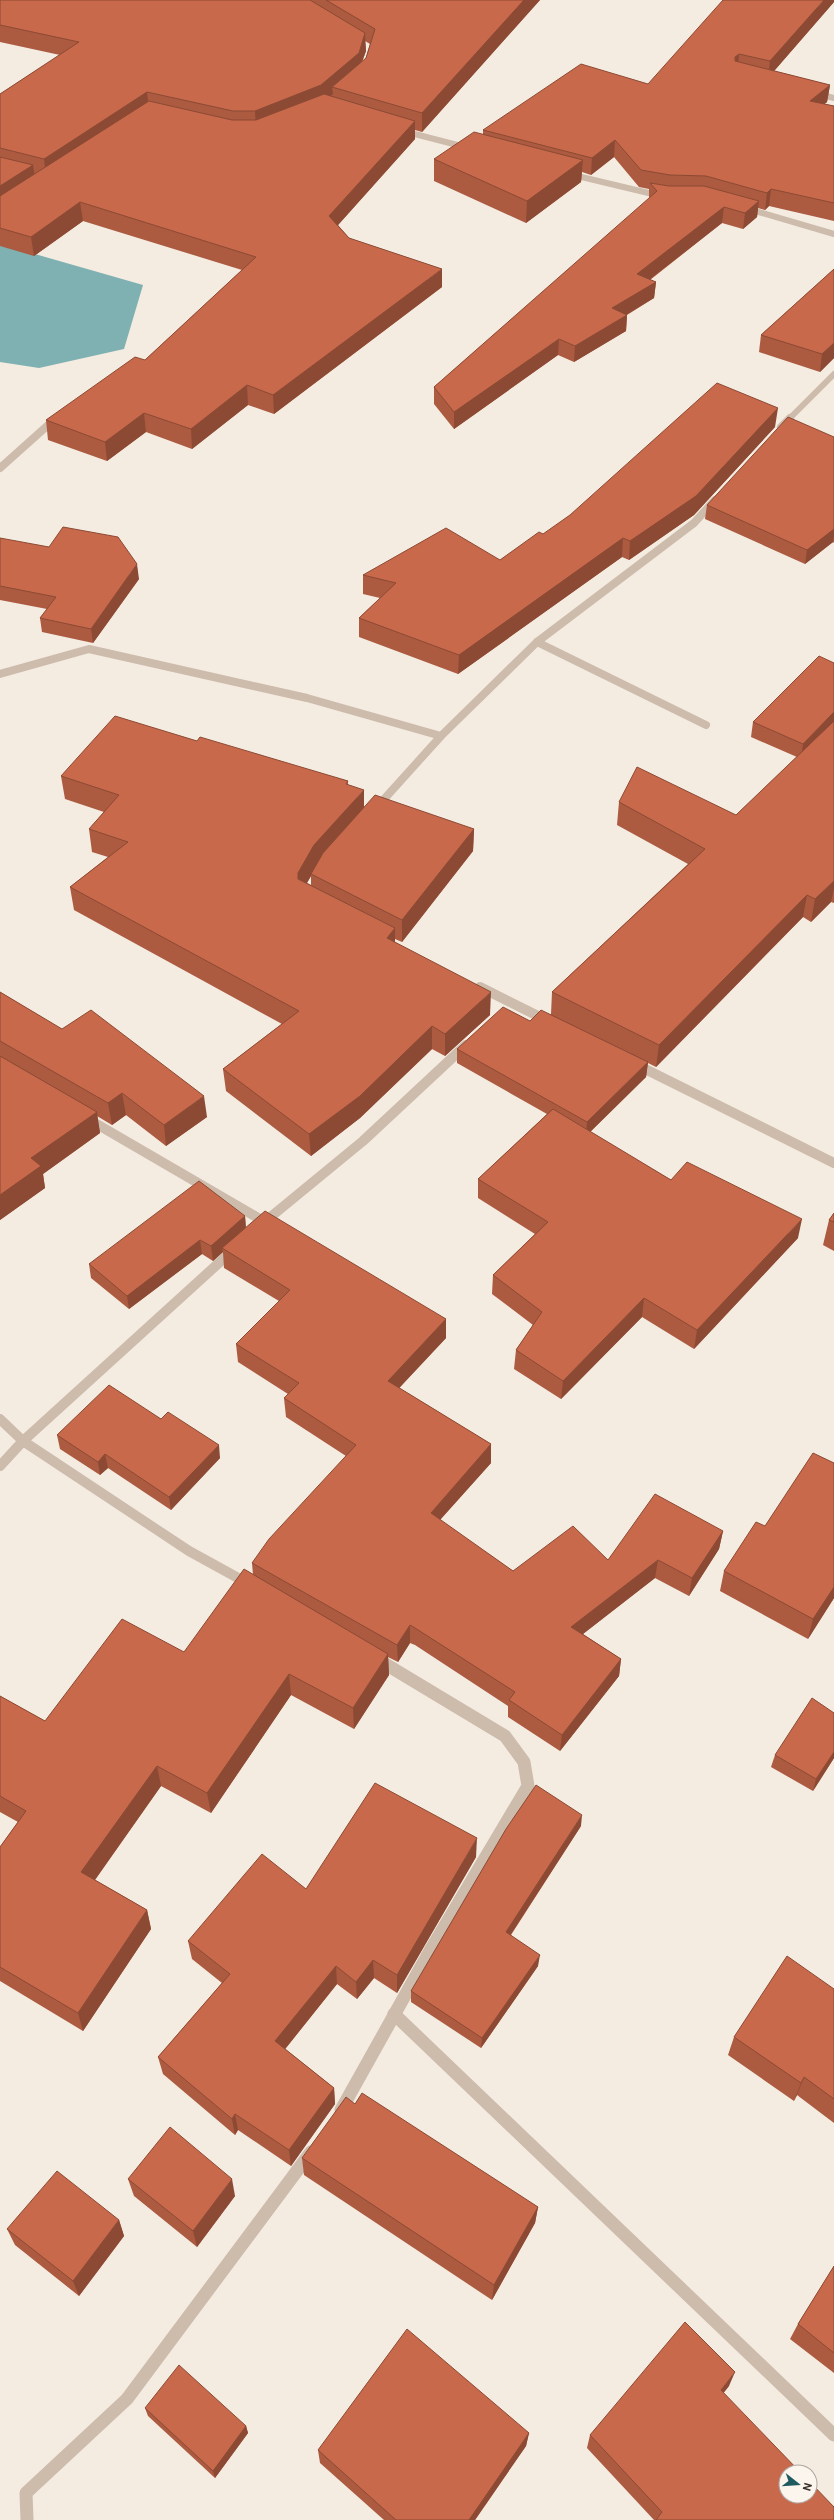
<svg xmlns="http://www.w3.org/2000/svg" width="834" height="2520" font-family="Roboto,sans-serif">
  <rect width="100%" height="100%" fill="#f4ebe1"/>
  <polygon fill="#7fb0b2" points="0,244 143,285 124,349 39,368 0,362"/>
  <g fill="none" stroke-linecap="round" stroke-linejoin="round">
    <g stroke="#cdbbac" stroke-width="6">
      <polyline points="815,93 834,98"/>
      <polyline points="403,131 469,148"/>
      <polyline points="569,174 661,196"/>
      <polyline points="745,208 834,234"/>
      <polyline points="55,419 57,417"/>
      <polyline points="789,419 834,374"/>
    </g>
    <g stroke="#cdbbac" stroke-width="8">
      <polyline points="781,427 790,418"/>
      <polyline points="0,468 56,418"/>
      <polyline points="537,642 706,725"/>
      <polyline points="0,674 89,649 307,698 441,736 537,642 694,523 715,500"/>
      <polyline points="377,807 441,736"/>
    </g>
    <g stroke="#cdbbac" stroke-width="10">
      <polyline points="480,987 548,1021"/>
      <polyline points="635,1064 834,1163"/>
      <polyline points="88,1119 265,1222"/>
      <polyline points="262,1224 363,1141 466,1045"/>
      <polyline points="0,1419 23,1441 189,1551 249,1584"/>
      <polyline points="0,1466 23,1441 232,1251"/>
    </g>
    <g stroke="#cdbbac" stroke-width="13">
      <polyline points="394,2014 834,2435"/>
      <polyline points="341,2110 431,1949 528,1786 524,1762 505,1736 377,1659"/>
      <polyline points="27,2520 26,2493 127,2399 311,2152"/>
    </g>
  </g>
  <g fill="#ac5a40" fill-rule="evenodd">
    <path d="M0,0h540l-118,132 -7,-2v9l-77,86 11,13 93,49 -168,127 -26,-9 -56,44 -46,-17 -39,29 -59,-21 -2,-20 99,-60 97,-90 -159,-49 -49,35 -34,-10v-152l60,-39 -60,-13zM365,41l5,3 -4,14 -4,4 4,-11z"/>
    <polygon points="834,2 774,71 830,85 827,102 824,104 834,106 834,221 769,206 765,210 758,208 757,217 743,229 722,223 650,280 656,282 654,298 627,315 626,331 574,362 558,355 454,429 434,404 434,387 649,199 649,189 639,187 614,157 591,175 582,172 581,182 526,223 434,181 434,159 483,135 483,130 648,84"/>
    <polygon points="834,269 834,358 820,372 759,352 761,335"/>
    <polygon points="775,427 694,515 629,560 622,557 458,674 359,637 359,618 380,598 363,594 363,575 500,560 543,534"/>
    <polygon points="834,437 834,543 833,542 805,564 705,519 707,505"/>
    <polygon points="0,538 139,579 93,643 42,632 40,618 47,609 0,600"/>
    <polygon points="834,663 834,903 831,902 811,922 803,917 656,1067 648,1063 646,1077 590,1132 671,1180 798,1238 694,1349 642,1317 561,1399 514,1369 516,1350 533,1325 492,1294 493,1275 535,1234 478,1198 478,1179 547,1114 457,1063 457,1049 530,1021 551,1014 552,992 688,864 617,825 619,802 736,815 797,757 751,737 753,722"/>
    <path d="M197,741l151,40v4l16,22 110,22 -1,22 -71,91 -7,-3v3l95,73 -45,41 -13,-7 -72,69 -49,38 -85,-65 -3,-22 59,-45 -208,-114 -4,-23 38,-30 -16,-5 -3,-23 15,-17 -39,-13 -4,-23zM311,876v9l-4,-2z"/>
    <polygon points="0,992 207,1117 166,1146 126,1115 112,1125 97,1116 100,1133 43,1174 45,1188 0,1220"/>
    <polygon points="834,1213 834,1251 823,1245 829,1220"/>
    <polygon points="245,1216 246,1228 446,1319 446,1338 399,1388 491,1444 491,1463 440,1520 513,1571 608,1560 723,1531 719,1549 689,1596 655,1578 583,1634 621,1659 619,1676 560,1751 508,1717 508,1706 415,1645 410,1643 398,1662 388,1657 389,1675 354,1729 291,1695 211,1813 161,1786 95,1880 147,1910 151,1929 83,2031 0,1981 0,1847 18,1822 0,1812 0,1696 45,1721 184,1652 253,1575 252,1563 346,1456 286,1417 284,1398 288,1394 238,1362 236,1344 279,1301 224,1268 223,1252 213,1261 202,1254 129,1309 91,1278 89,1264"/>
    <polygon points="161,1419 220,1458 171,1510 108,1468 100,1475 60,1449 57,1435"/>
    <polygon points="834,1463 834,1598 808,1639 720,1591 724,1571 765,1526"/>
    <polygon points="834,1713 834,1758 813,1791 771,1767 775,1755"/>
    <polygon points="581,1826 511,1935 538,1966 481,2048 411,2002 411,1991"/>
    <polygon points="476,1857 397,1993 374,1978 357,1999 337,1984 285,2049 334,2088 335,2104 291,2166 238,2130 235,2135 163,2074 158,2057 222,1983 192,1959 188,1941 306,1889"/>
    <polygon points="834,1989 834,2123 797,2095 794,2101 728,2055 734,2037"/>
    <polygon points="355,2104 538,2207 535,2223 492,2300 304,2175 302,2158"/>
    <polygon points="128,2179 235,2196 197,2247 134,2196"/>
    <polygon points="119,2220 124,2236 79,2296 15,2245 7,2229"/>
    <polygon points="834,2266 834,2373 790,2339 798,2324"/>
    <polygon points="729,2386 723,2393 834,2520 654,2520 587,2448 590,2435"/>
    <polygon points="145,2408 246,2426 248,2433 215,2478 148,2416"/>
    <polygon points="529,2433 526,2446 475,2520 384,2520 320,2463 318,2450"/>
  </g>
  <g fill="#8c4a34">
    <polygon points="524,0 540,0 422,132 422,113"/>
    <polygon points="824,0 834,0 834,2 768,78 770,61"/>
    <polygon points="365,33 366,51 359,70 332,87 333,94 322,103 256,130 255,111"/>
    <polygon points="739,54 738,71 735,57"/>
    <polygon points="830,85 827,102 808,118 810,101"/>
    <polygon points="147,92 149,110 46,177 44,159"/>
    <polygon points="415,121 415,139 330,234 329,216"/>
    <polygon points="615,140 614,157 591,175 592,158"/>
    <polygon points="583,160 581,182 526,223 527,201"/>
    <polygon points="33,165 36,184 0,206 0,186"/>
    <polygon points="771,189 769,206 765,210 767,193"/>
    <polygon points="759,201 757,217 743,229 745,213"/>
    <polygon points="80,202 83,221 34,256 31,237"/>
    <polygon points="724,207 722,223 636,290 637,274"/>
    <polygon points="442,269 442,287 274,414 273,395"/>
    <polygon points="656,282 654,298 624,316 627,315 626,331 574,362 575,346 612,308"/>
    <polygon points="559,339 558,355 454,429 454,412"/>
    <polygon points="834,343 834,358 820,372 822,354"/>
    <polygon points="247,385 248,405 192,449 191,429"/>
    <polygon points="778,408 775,427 694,515 629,560 630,541"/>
    <polygon points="144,413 146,432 107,461 105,442"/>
    <polygon points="834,529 834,535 833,542 805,564 807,550"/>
    <polygon points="623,538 622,557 458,674 459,655"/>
    <polygon points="137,564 139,579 93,643 91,629"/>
    <polygon points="834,712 834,724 801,759 803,744"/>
    <polygon points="364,790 364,813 311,874 311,876 299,896 298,873 314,845"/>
    <polygon points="474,829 473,851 402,942 402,920"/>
    <polygon points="834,881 834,888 831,902 811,922 815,899"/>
    <polygon points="807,895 803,917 656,1067 659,1045"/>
    <polygon points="395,928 395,951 387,938"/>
    <polygon points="491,992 490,1015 445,1056 445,1034"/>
    <polygon points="432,1026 432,1049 360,1118 311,1156 309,1134"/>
    <polygon points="648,1062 646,1077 586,1136 587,1122"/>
    <polygon points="122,1093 126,1115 112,1125 108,1103"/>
    <polygon points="204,1096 207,1117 166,1146 164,1125"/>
    <polygon points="97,1112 100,1133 43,1174 45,1188 0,1220 0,1195 31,1158"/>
    <polygon points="245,1216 246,1231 222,1248 223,1252 213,1261 211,1246"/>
    <polygon points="802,1219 798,1238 694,1349 697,1330"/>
    <polygon points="200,1240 202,1254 129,1309 127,1296"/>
    <polygon points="644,1298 642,1317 561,1399 563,1381"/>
    <polygon points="446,1319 446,1338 388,1400 388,1381"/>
    <polygon points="491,1444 491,1463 430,1531 431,1513"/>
    <polygon points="219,1445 220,1458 171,1510 169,1497"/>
    <polygon points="105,1454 108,1468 100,1475 98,1462"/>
    <polygon points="723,1531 719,1549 689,1596 692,1578"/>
    <polygon points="658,1560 655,1578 570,1644 571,1627"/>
    <polygon points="834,1587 834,1598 808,1639 813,1619"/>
    <polygon points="410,1625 410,1643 398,1662 397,1645"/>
    <polygon points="388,1654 389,1675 354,1729 353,1708"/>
    <polygon points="621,1659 619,1676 560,1751 562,1735"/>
    <polygon points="289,1674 291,1695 211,1813 207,1793"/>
    <polygon points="834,1752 834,1758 813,1791 816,1779"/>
    <polygon points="157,1766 161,1786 87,1891 81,1872"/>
    <polygon points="582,1815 581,1826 505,1943 506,1932"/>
    <polygon points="477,1838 476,1857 397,1993 397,1975"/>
    <polygon points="147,1910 151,1929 83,2031 78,2013"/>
    <polygon points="540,1955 538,1966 481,2048 482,2038"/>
    <polygon points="373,1960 374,1978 357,1999 356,1982"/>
    <polygon points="336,1966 337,1984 278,2058 275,2041"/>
    <polygon points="804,2077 797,2095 794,2101 801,2083"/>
    <polygon points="334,2088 335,2104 291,2166 289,2150"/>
    <polygon points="235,2114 238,2130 235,2135 232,2119"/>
    <polygon points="232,2179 235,2196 197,2247 193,2231"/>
    <polygon points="538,2207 535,2223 492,2300 494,2285"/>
    <polygon points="119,2220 124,2236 79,2296 73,2281"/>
    <polygon points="735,2372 729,2386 715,2404 721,2390"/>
    <polygon points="246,2426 248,2433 215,2478 213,2471"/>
    <polygon points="529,2433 526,2446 475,2520 469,2520"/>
  </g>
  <g fill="#c8694b" stroke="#8c4a34">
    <polygon points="0,0 310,0 365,33 359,53 321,85 255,111 233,111 147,92 44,159 0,148 0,94 79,42 0,25"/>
    <polygon points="326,0 524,0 422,113 332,87 366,58 375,29"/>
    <polygon points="723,0 824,0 770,61 739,54 735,57 735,61 830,85 810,101 834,106 834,203 771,189 767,193 706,176 670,175 641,170 615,140 592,158 483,130 581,64 648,84"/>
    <polygon points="324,94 415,121 329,216 349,238 442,269 273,395 247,385 191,429 144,413 105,442 46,420 135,357 145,360 256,257 80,202 31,237 0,228 0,196 149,101 232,120 256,120"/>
    <polygon points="474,132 583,160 527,201 434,159"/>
    <polygon points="0,157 33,165 0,186"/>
    <polygon points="650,183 669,186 704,186 759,201 745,213 724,207 637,274 656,282 612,308 627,315 575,346 559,339 454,412 434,387 657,191"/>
    <polygon points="834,269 834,343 822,354 761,335"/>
    <polygon points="717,383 778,408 696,496 630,541 623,538 459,655 359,618 396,583 363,575 446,528 500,560 539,532 543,534 570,515"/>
    <polygon points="788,417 834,437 834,529 807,550 707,505"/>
    <polygon points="63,527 118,537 137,564 91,629 40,618 56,597 0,586 0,538 49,547"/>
    <polygon points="819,656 834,663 834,712 803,744 753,722"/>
    <polygon points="115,716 197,741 200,737 348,781 346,784 364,790 314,845 298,873 298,879 395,928 387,938 491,992 445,1034 432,1026 360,1096 309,1134 223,1069 299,1011 70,887 128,842 89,829 119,795 61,776"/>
    <polygon points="834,721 834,881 815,899 807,895 659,1045 552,992 705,849 619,802 637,767 736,815"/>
    <polygon points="375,795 474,829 402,920 311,874 323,853"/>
    <polygon points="0,992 62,1029 91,1010 204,1096 164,1125 122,1093 108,1103 0,1041"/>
    <polygon points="503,1007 530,1021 541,1010 648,1062 587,1122 457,1049"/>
    <polygon points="0,1056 97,1112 31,1158 41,1166 0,1195"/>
    <polygon points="553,1109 671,1180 687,1162 802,1219 697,1330 644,1298 563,1381 516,1350 542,1312 493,1275 548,1222 478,1179"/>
    <polygon points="199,1181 245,1216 211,1246 200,1240 127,1296 89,1264"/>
    <polygon points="265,1211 446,1319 388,1381 491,1444 431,1513 513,1571 573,1526 608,1560 655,1494 723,1531 692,1578 658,1560 571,1627 621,1659 562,1735 509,1700 515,1692 415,1628 410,1625 397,1645 252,1563 269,1539 356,1445 284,1398 299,1383 236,1344 290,1290 222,1248"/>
    <polygon points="834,1213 834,1222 829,1220"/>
    <polygon points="109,1385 161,1419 168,1412 219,1445 169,1497 105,1454 98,1462 57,1435"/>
    <polygon points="813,1453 834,1463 834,1587 813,1619 724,1571 756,1522 765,1526"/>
    <polygon points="244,1569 388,1654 353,1708 289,1674 207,1793 157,1766 81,1872 147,1910 78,2013 0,1967 0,1847 26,1811 0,1796 0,1696 45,1721 122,1619 184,1652"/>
    <polygon points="812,1698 834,1713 834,1752 816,1779 775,1755"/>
    <polygon points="375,1783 477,1838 397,1975 373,1960 356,1982 336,1966 275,2041 334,2088 289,2150 235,2114 232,2119 158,2057 230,1974 188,1941 262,1854 306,1889"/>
    <polygon points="536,1785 582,1815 506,1932 540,1955 482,2038 411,1991 506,1829"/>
    <polygon points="787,1956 834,1989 834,2099 804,2077 801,2083 734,2037"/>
    <polygon points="362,2093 538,2207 494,2285 302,2158 346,2097 355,2104"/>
    <polygon points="170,2127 232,2179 193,2231 128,2179"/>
    <polygon points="57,2171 119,2220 73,2281 7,2229"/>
    <polygon points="834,2266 834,2353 798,2324"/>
    <polygon points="685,2322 735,2372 721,2390 800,2472 786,2472 786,2496 810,2496 810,2482 834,2507 834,2520 656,2520 662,2512 590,2435"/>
    <polygon points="407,2329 529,2433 469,2520 396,2520 318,2450"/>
    <polygon points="179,2365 246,2426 213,2471 145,2408"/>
  </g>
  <g transform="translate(798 2484) rotate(107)"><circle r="19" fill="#fbf5ee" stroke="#aea6a0"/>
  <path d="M0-3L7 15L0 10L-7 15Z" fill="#1f5a5e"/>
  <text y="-6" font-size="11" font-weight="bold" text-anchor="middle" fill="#3b302b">N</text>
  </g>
</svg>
